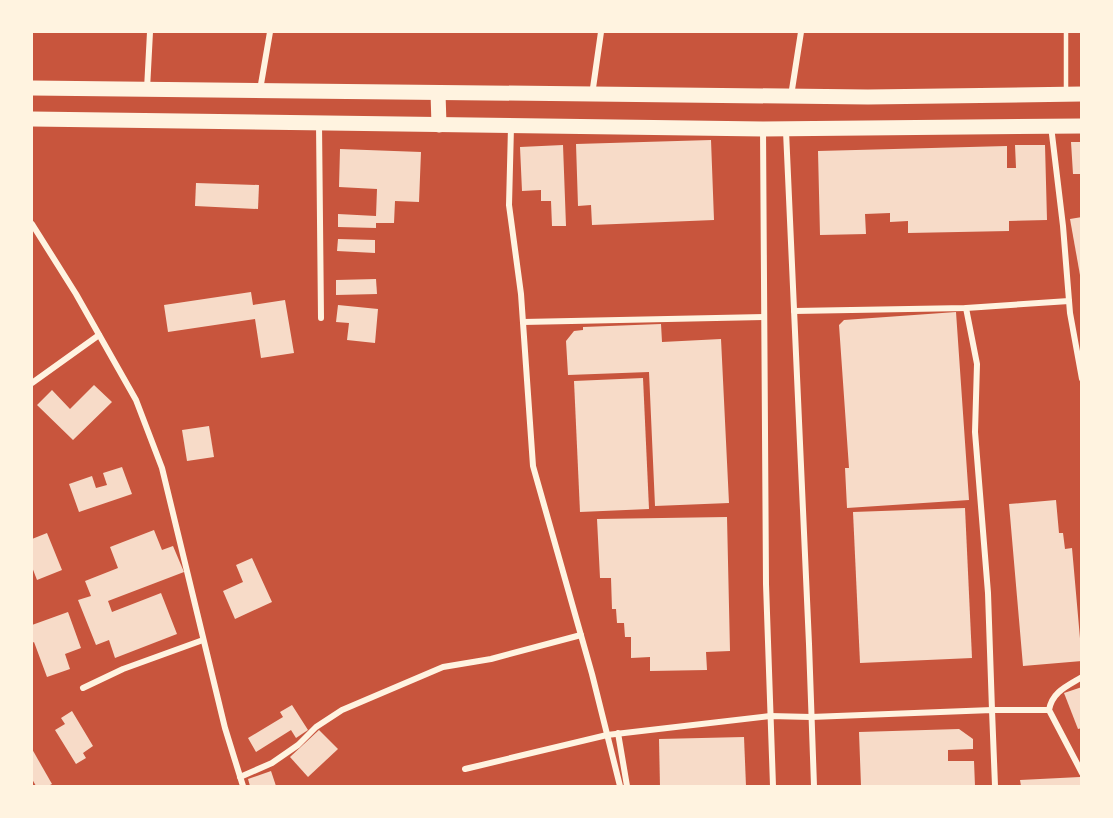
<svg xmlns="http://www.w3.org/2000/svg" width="1113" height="818" font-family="Helvetica,sans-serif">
  <rect width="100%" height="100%" fill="#c8553d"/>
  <g fill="#f7dbc8">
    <polygon points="711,140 714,220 592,225 591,205 578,206 576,144"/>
    <polygon points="1071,142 1082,142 1082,174 1073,174"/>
    <polygon points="563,145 566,226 552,226 551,201 541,201 541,190 522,191 520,147"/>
    <polygon points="1015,145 1045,145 1047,220 1009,221 1009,231 908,233 908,221 890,222 890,213 865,214 866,234 820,235 818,151 1007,146 1007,168 1016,168"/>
    <polygon points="340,149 421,152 419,202 395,201 394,223 376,223 376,228 338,227 338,214 376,216 377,189 339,187"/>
    <polygon points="196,183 259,185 258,209 195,206"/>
    <polygon points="1082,217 1082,275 1080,275 1070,219"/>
    <polygon points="338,239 375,240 375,253 337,251"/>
    <polygon points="376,279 377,294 336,295 336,280"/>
    <polygon points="251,292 253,305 285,300 294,353 261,358 255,319 168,332 164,305"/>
    <polygon points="338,305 378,309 375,343 347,340 349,323 336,322"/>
    <polygon points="956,312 969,500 847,508 845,468 849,468 839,325 844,320"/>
    <polygon points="661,324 662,342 721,339 729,503 655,506 649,372 568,375 566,341 574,331 583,330 583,327"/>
    <polygon points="643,378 649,509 580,512 574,381"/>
    <polygon points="94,385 112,402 73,440 37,405 52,390 70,409"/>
    <polygon points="209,426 214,457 187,461 182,430"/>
    <polygon points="122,467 132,494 79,512 69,484 92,476 96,488 107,485 103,473"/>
    <polygon points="1056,500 1059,533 1063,533 1065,549 1072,548 1082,661 1023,666 1009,504"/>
    <polygon points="965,508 972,658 860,663 853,512"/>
    <polygon points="727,517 730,651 706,652 707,670 650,671 650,657 631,658 631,637 625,637 624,623 617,623 616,609 612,609 611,578 600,578 597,519"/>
    <polygon points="154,530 162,550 173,546 184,572 108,601 112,612 161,593 177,634 115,658 109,640 96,645 78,600 91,596 85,581 118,568 110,547"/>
    <polygon points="47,533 62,570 37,580 32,567 32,539"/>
    <polygon points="252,558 272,602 235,619 223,591 243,582 236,565"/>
    <polygon points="68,612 81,648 65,654 70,669 47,677 34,642 32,643 32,625"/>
    <polygon points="1082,687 1082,728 1078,729 1064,693"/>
    <polygon points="292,705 308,730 296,738 291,730 256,752 248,738 283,717 280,712"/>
    <polygon points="72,711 93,746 83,753 86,758 76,764 55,730 65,724 61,718"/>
    <polygon points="959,729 973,739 973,749 948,750 948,761 974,761 975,786 861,786 859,732"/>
    <polygon points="319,730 338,749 308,777 290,757"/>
    <polygon points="744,737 746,786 660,786 659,739"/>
    <polygon points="32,749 52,784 48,786 36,786 32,779"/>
    <polygon points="271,771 276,786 250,786 248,779"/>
    <polygon points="1080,777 1080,786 1021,786 1020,780"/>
  </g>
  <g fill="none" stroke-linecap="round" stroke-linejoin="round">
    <polyline stroke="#fff3e0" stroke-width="4.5" points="1066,32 1066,92"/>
    <g stroke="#fff3e0" stroke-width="6">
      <polyline points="147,89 150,32"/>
      <polyline points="260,90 270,32"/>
      <polyline points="592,95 601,32"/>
      <polyline points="791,96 801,32"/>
      <polyline points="319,124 321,318"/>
      <polyline points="1051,126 1063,226 1070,313 1082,379"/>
      <polyline points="511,127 509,205 521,294 533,466 592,674 620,786"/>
      <polyline points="763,129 766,584 773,786"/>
      <polyline points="786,131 809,644 814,786"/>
      <polyline points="32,224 76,294 136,400 162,468 225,728 243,786"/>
      <polyline points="966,308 977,364 975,432 988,593 992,710 1049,710"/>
      <polyline points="794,311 966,308 1069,301"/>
      <polyline points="523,322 764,317"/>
      <polyline points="32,383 99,335"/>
      <path d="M1082,677c-15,9 -30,15 -33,33l33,63"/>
      <polyline points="83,688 123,669 203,640"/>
      <polyline points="618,733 627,786"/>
      <polyline points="465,769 607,735 770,716 811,717 992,710 995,786"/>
      <polyline points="240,777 272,763 298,745 316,727 342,710 443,667 491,659 581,635"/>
    </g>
    <g stroke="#fff3e0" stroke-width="15">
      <polyline points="32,88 868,97 1082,94"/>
      <polyline points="438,93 439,125"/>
      <polyline points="32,119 763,129 1082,126"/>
    </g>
  </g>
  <rect width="1113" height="818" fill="none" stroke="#fff3e0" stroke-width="66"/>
</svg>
